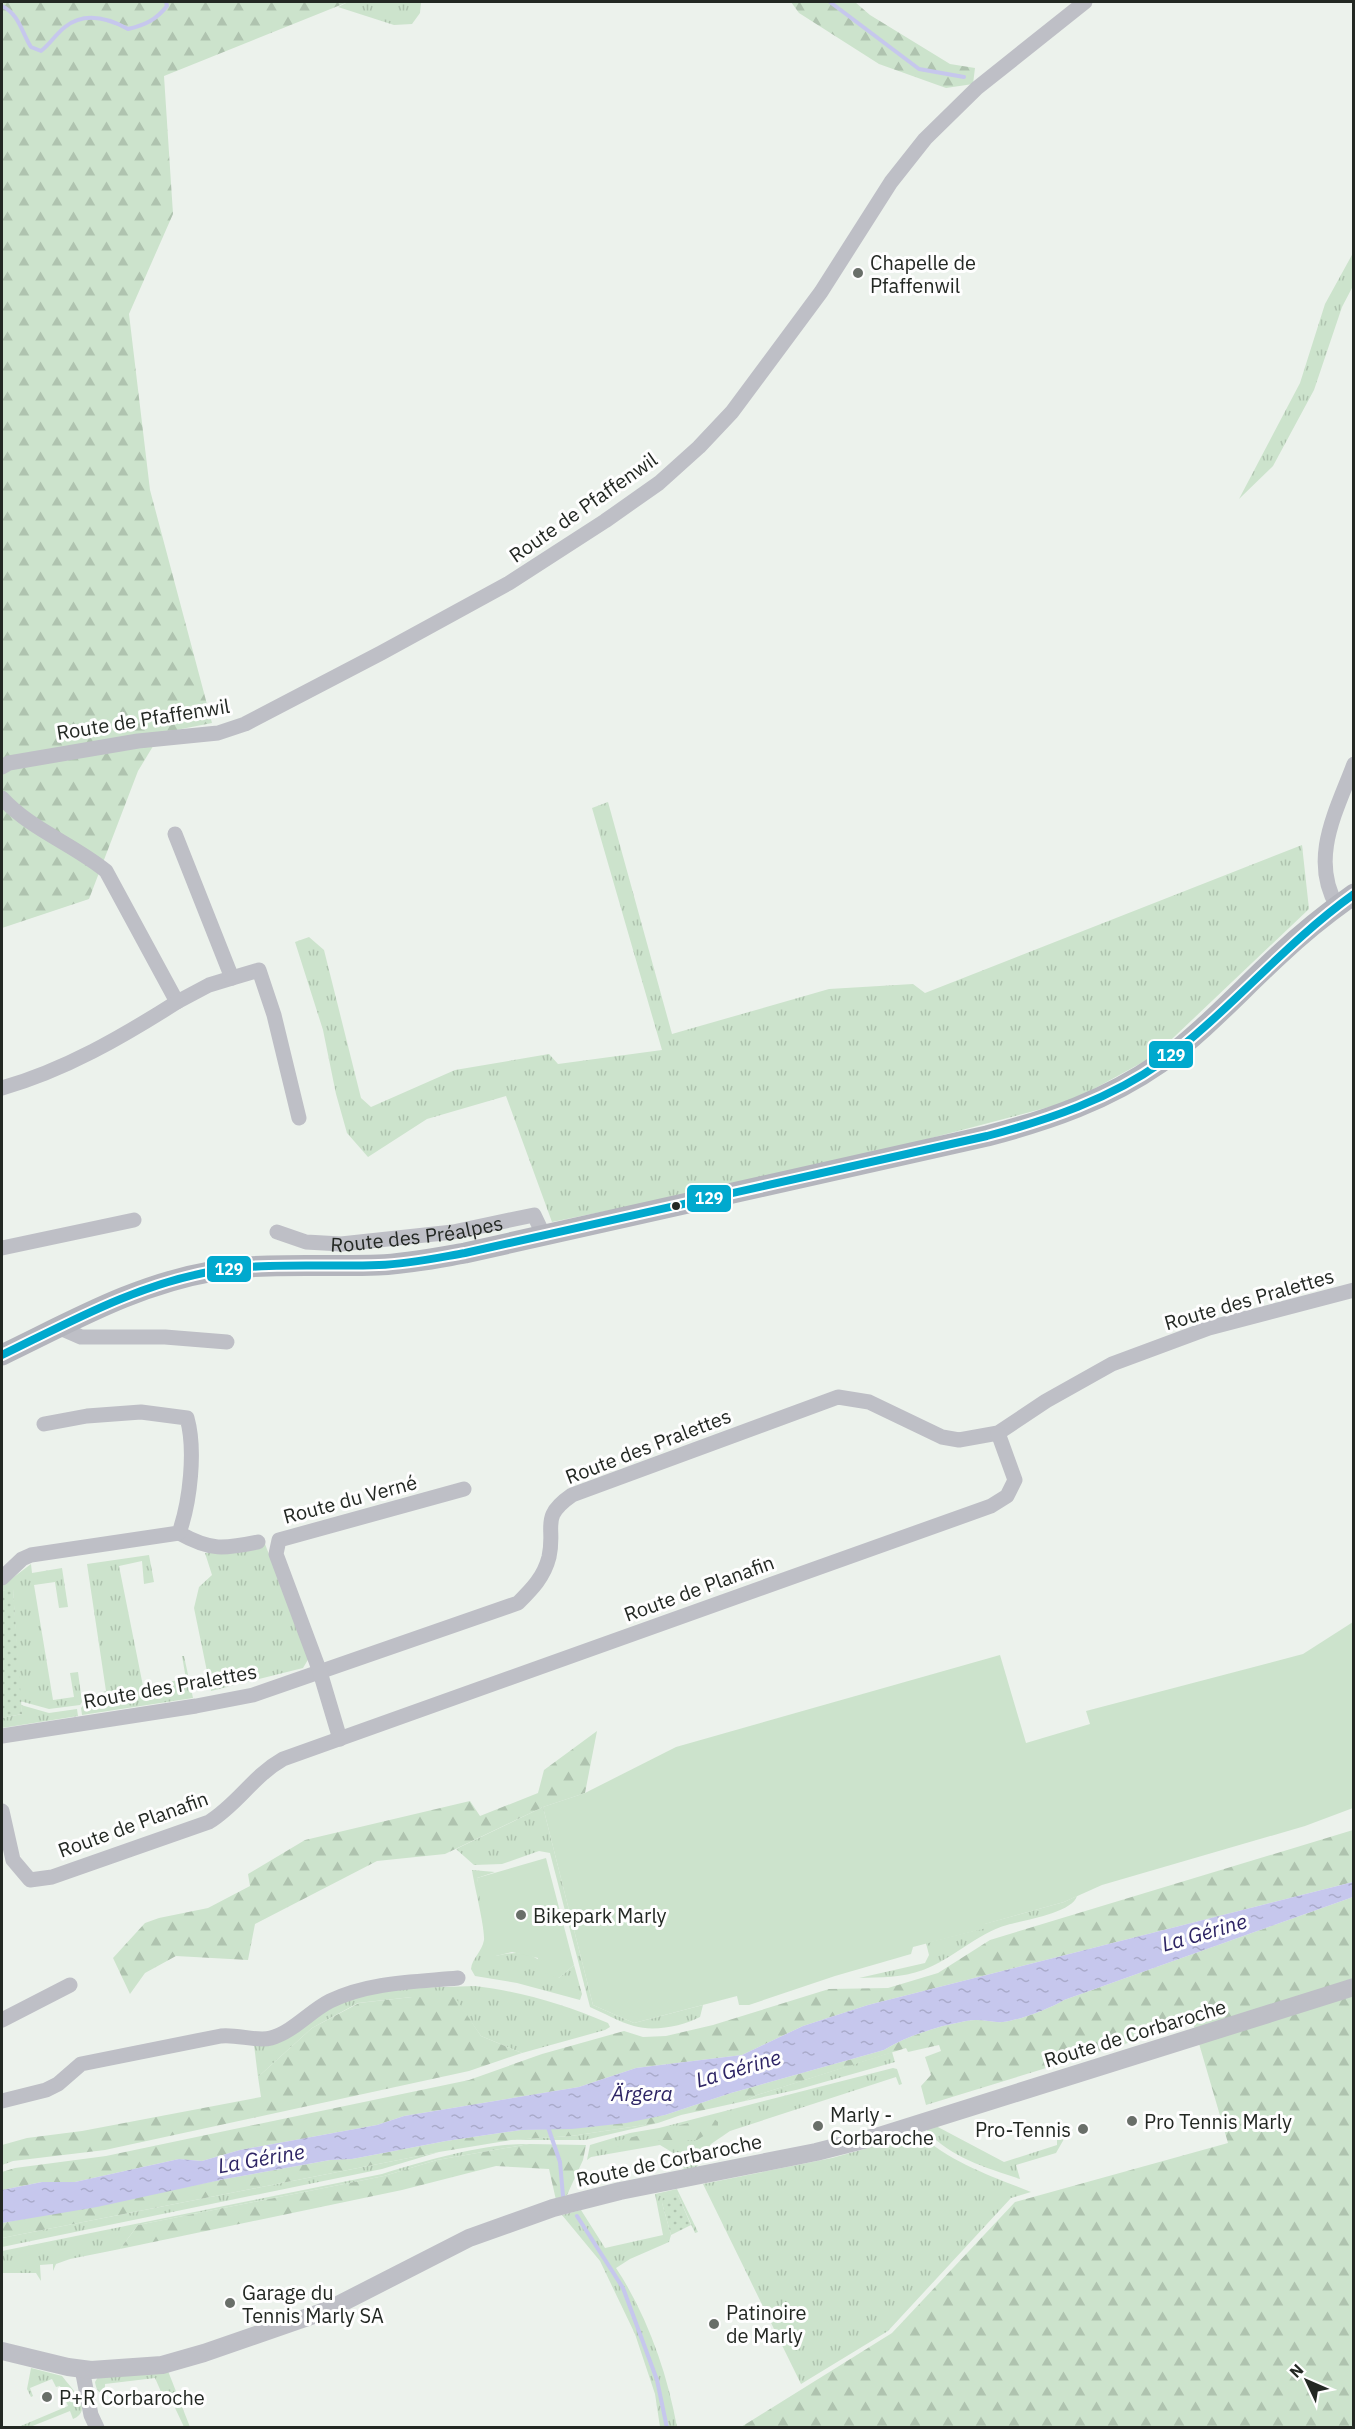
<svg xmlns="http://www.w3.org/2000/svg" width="1355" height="2429" font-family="'IBM Plex Sans',sans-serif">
  <defs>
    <pattern id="grass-tufts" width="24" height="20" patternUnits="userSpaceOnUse" patternTransform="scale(1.5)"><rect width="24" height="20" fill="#cce3cc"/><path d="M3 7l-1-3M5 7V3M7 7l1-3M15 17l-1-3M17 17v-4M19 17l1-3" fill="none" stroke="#afc3af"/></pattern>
    <pattern id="forest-firs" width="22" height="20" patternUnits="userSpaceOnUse" patternTransform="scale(1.5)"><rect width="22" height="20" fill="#cce3cc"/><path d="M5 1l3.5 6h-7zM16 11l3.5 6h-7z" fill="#afc3af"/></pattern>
    <pattern id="park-dots" width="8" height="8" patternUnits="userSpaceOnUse" patternTransform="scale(1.5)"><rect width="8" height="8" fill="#cce3cc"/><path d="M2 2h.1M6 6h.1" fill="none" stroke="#afc3af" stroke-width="1.8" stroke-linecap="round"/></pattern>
    <pattern id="water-ripples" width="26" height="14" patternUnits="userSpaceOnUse" patternTransform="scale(1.5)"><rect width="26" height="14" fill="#c6c7ed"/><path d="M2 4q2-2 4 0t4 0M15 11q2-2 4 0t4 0" fill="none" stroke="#aaabcb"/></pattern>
  </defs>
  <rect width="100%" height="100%" fill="#ecf2ec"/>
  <g fill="url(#grass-tufts)">
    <polygon points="348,2 421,2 420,13 412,24 394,25 338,7"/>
    <polygon points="1353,253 1353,286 1342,307 1314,390 1273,466 1239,499 1300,383 1325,304"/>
    <polygon points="608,802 672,1034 829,989 913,984 925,993 1302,845 1309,909 1154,1056 1072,1101 821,1167 552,1222 506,1096 427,1119 368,1157 347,1133 336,1094 323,1030 295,942 309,937 324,950 361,1098 371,1107 455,1070 549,1054 558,1064 662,1050 592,808"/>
    <polygon points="265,1544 309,1658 303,1668 211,1691 194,1608 199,1587 212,1575 205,1553 223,1552"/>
    <polygon points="149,1555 154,1582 144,1584 142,1561 119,1566 143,1686 186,1679 182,1656 184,1656 193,1698 82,1715 81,1708 86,1702 85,1697 106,1691 87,1564"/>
    <polygon points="31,1564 32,1573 62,1568 68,1607 59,1608 55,1582 34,1585 53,1700 74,1697 70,1673 78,1672 82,1702 80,1705 49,1709 20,1701 13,1589 2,1591 2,1586"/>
    <polygon points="21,1705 49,1713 77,1709 78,1716 2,1728 2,1718 22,1714"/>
    <path d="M543,1807l50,198 41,18 69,-18 -3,12c-17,9 -46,15 -66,9 -15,-4 -30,-13 -44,-19l-40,-154 -11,-2 -37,13 -28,1 -18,-16z"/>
    <path d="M472,1870l23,2 -18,6 19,78c32,-8 41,0 63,22l15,-13 8,29 -2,6 -63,-17 -42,-7 -4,-7c1,-11 11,-17 13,-29 1,-13 -10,-55 -12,-70z"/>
    <path d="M1077,1896c-5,17 -53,24 -70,29 -31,9 -54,34 -84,45 -21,8 -42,7 -64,8l66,-15 4,-8 -3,-12 59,-15 -1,-4 80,-22z"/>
    <path d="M475,1986c48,6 88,18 133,37l2,4 -5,3 -83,23 -41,-17 -27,-39h-42l-54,6 -46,25 -54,49 -4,-32 15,1 62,-40 28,-12 52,-6z"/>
    <polygon points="892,2052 895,2062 796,2090 745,2101 757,2095"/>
    <polygon points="893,2068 897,2069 902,2084 899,2085 896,2077 730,2131 711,2144 696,2168 682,2170 684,2168 675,2154 660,2145 591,2157 587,2160 590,2145 630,2133 659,2128"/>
    <polygon points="658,2123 585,2140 511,2140 571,2136"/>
    <path d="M936,2126l68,36 53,-17v-9l7,3 -8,14 -40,12 4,14c-33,-11 -69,-21 -93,-48l1,-3z"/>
    <path d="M919,2134c33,29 72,42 112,58l-20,6 -123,133 -87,53 -98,-200 129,-26z"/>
    <path d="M529,2144l-92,16 -53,16 -246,49 -18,24 -50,10 -14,5 -3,7v-7l-13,1 1,16 -5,-8h-34v-22l380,-77c43,-13 103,-31 147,-30z"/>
    <polygon points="439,2152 382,2169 2,2247 2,2238"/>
    <path d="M677,2189l21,43 -3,1 -17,-38 -16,8 9,32 -2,7 -39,17 -14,9c31,47 51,104 61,159h-17l-5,-33 -20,-60 -35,-73 -38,-46 19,-5 24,38 58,-13 -8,-41z"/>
    <path d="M31,2368l31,8c9,12 33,34 11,43l-3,-8 -40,16 -14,1 52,-22 -8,-20 -4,1 -4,-8 -22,9 3,8 -2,1 -4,-8z"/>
    <path d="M168,2371l22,56h-6l-16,-34 -6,1 -7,-16 -50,6v10c-7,0 -9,-6 -10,-12l3,-5z"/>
  </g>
  <g fill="url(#forest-firs)">
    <polygon points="2,2 348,2 164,76 173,214 129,314 150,490 212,723 161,733 138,771 89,899 2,928"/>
    <polygon points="791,2 855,2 870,15 950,64 975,68 973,84 946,88 879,64 799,13"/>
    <polygon points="597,1731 585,1793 543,1807 445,1854 377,1861 255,1924 248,1960 176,1956 145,1973 130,1994 113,1958 145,1923 159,1918 208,1908 250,1886 248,1874 305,1840 470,1801 480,1816 538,1793 544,1770"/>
    <polygon points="1353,1830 1353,1882 868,2005 803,2026 742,2055 636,2068 579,2087 404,2116 377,2125 240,2150 202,2161 179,2159 75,2182 42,2182 2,2190 2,2172 15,2168 106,2156 469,2080 542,2054 624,2031 643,2037 666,2036 713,2025 829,1989 888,1988 938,1973 990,1940"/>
    <path d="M1353,1897v530h-612l151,-94 123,-131 213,-59 -35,-120 -267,82 -5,-19 10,-11 -6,-18 16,-6 -2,-6 -31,7 -2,-4 -149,47 -12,6 -64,14 -23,8 -87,13 -60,4 -72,12 -437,86v-15l223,-44 105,-19 22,-1 94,-18 75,-11 51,-2 93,-13 66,-22 153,-43c24,-15 55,-24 82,-29 14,-3 26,2 37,1 17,-2 46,-13 61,-22z"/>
    <polygon points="412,1997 455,1997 481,2036 522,2053 469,2071 105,2150 13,2161 2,2165 2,2145 27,2138 82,2131 261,2097 258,2077 312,2028 359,2003"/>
    <polygon points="712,2117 718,2122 718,2127 697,2140 663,2140 593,2150 593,2147"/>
    <polygon points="529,2144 586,2145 583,2160 567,2195 556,2200 549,2169 496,2166 402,2190 120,2249 138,2225 384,2176 437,2160"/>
  </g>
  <g fill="url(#park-dots)">
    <polygon points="13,1588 22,1714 2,1718 2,1591"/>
    <polygon points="678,2195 691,2225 671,2235 662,2203 663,2198"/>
  </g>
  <g fill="#cce3cc">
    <polygon points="1353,1622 1353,1808 1305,1826 1102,1885 1064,1902 985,1924 986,1928 913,1947 911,1954 835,1976 749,2005 739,2005 737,1996 634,2023 593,2005 543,1807 585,1793 676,1747 1000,1655 1026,1743 1090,1724 1086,1711 1303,1654"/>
    <polygon points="546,1858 574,1965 559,1978 535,1969 538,1958 512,1952 496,1956 487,1953 477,1878"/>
  </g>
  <path fill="url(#water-ripples)" d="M1353,1882v15l-289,103c-15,9 -44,20 -61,22 -11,1 -23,-4 -37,-1 -27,5 -58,14 -82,29l-153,43 -66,22 -39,8 -54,6 -51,1 -75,11 -94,18 -22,1 -105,19 -128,28 -95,16v-33l40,-8h33l104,-23 23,2 38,-11 137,-25 27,-9 175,-29 57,-19 106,-13 61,-29 65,-21z"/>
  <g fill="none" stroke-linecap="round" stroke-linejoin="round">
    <g stroke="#c6c7ed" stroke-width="4">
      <polyline points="830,2 919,69 964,77"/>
      <path d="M2,6c17,8 20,27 29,41l10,4c9,-7 15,-17 24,-24 20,-16 43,-9 63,2 17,-4 28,-9 39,-23l-1,-4"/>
      <polyline points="548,2127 560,2162 563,2196"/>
      <polyline points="577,2216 623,2288 657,2380 667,2428"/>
    </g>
    <g stroke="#bebfc6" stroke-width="15">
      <polyline points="2,767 9,763 138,741 218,733 245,724 381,653 509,583 605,521 659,483 699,447 732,412 821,292 891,182 925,139 977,88 1085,2"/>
      <path d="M2,798c28,31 71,46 104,73l71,131c-55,35 -112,68 -175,86"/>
      <polyline points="175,834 232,978 209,985 177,1002"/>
      <path d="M1337,906c-28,-48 0,-96 17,-142"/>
      <polyline points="232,978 259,970 274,1015 299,1118"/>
      <path id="s1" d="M277,1232l29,10 35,2 112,-12 81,-17 10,21"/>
      <polyline points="2,1248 134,1220"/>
      <polyline points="58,1327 81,1337 165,1337 227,1342"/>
      <path d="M179,1533c32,18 45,16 79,9"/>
      <path d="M2,1578l20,-19 9,-4 148,-22c11,-31 17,-83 8,-115l-46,-6 -54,4 -43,8"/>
      <path d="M2,1736l194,-30 57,-11 265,-92c14,-14 26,-26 31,-46 7,-31 -10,-39 23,-62l266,-98 31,5 73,35 17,3 39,-7 48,-32 66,-37 97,-36 145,-38"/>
      <polyline points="340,1739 320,1672 276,1554 279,1540 464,1489"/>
      <path d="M2,1811l11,49 17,20 22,-3 157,-55c29,-18 44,-46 74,-63l708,-253 16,-10 8,-16 -17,-47"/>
      <polyline points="2,2020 70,1985"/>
      <path d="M2,2101l44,-11 12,-6 23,-20 140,-28c16,-2 36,6 50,2 22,-6 39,-27 59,-37 39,-19 85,-19 128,-23"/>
      <polyline points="82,2369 91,2415 97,2428"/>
    </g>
    <polyline stroke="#bebfc6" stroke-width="18" points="2,2351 68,2367 91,2370 162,2365 204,2353 328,2310 469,2238 553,2208 620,2191 816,2152 879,2136 1354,1987"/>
    <path stroke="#b4b5bd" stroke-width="21" d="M2,1355c71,-34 132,-70 212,-84 54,-9 110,-4 164,-6 29,-1 58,-7 87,-12l522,-117c62,-16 120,-36 173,-73 43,-31 80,-72 119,-108 23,-22 48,-42 75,-61"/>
    <g stroke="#fefefe" stroke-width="12">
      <path id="bus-1" d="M2,1355c68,-33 136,-71 212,-84 55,-9 110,-4 165,-6 29,-1 57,-7 86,-12l522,-117c61,-16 123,-37 175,-74 68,-51 122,-118 192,-168"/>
    </g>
    <use href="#bus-1" stroke="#00a9ce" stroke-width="8"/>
  </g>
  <g fill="#696f69" stroke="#fefefe" stroke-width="2">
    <circle cx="858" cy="273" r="6"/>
    <circle cx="521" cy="1915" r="6"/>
    <circle cx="1132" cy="2121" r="6"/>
    <circle cx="818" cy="2126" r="6"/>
    <circle cx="1083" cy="2129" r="6"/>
    <circle cx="230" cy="2303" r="6"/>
    <circle cx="714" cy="2324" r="6"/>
    <circle cx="47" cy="2397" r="6"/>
  </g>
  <circle fill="#232823" stroke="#fefefe" stroke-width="2" cx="676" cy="1206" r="5"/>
  <g text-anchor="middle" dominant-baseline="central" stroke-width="6" stroke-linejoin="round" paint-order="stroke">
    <g font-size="20" fill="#232823" stroke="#fefefe" text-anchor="start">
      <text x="870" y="262">Chapelle de<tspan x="870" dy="23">Pfaffenwil</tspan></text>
      <text x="533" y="1915">Bikepark Marly</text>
      <text x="830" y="2114">Marly -<tspan x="830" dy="23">Corbaroche</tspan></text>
      <text x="1144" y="2121">Pro Tennis Marly</text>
      <text x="1071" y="2129" text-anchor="end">Pro-Tennis</text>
      <text x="242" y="2292">Garage du<tspan x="242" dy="23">Tennis Marly SA</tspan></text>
      <text x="726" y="2312">Patinoire<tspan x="726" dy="23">de Marly</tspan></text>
      <text x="59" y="2397">P+R Corbaroche</text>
    </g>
    <g font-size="20" fill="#232823" stroke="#fefefe">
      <text transform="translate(583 507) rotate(-35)">Route de Pfaffenwil</text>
      <text transform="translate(143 719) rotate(-9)">Route de Pfaffenwil</text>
      <text stroke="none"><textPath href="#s1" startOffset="142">Route des Préalpes</textPath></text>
      <text transform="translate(1249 1299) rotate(-16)">Route des Pralettes</text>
      <text transform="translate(648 1446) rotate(-21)">Route des Pralettes</text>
      <text transform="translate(350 1499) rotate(-15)">Route du Verné</text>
      <text transform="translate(699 1588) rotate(-20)">Route de Planafin</text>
      <text transform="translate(170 1686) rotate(-10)">Route des Pralettes</text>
      <text transform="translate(133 1824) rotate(-20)">Route de Planafin</text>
      <text transform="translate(1135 2033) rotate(-17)">Route de Corbaroche</text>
      <text transform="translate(669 2160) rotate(-12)">Route de Corbaroche</text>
    </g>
    <g font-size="21" font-style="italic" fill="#2d2464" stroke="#fefefe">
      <text transform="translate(1204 1932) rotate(-16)">La Gérine</text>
      <text transform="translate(738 2068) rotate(-16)">La Gérine</text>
      <text x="642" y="2093">Ärgera</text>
      <text transform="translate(261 2158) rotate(-10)">La Gérine</text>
    </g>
  </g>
  <g stroke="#fefefe" stroke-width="2">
    <rect x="1148" y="1040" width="46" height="29" rx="6" fill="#00a9ce"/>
    <rect x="686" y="1184" width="46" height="29" rx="6" fill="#00a9ce"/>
    <rect x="206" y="1255" width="46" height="28" rx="6" fill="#00a9ce"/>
  </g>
  <g font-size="16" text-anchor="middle" font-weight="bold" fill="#fff">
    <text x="1171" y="1061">129</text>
    <text x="709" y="1204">129</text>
    <text x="229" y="1275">129</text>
  </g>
  <rect width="1355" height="2429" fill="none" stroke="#232823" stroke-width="6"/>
  <g transform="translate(1307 2381) rotate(314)" stroke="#fefefe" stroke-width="4.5" paint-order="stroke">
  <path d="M0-4.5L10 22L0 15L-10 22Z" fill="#232823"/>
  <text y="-9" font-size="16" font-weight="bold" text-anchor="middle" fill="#232823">N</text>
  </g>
</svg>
